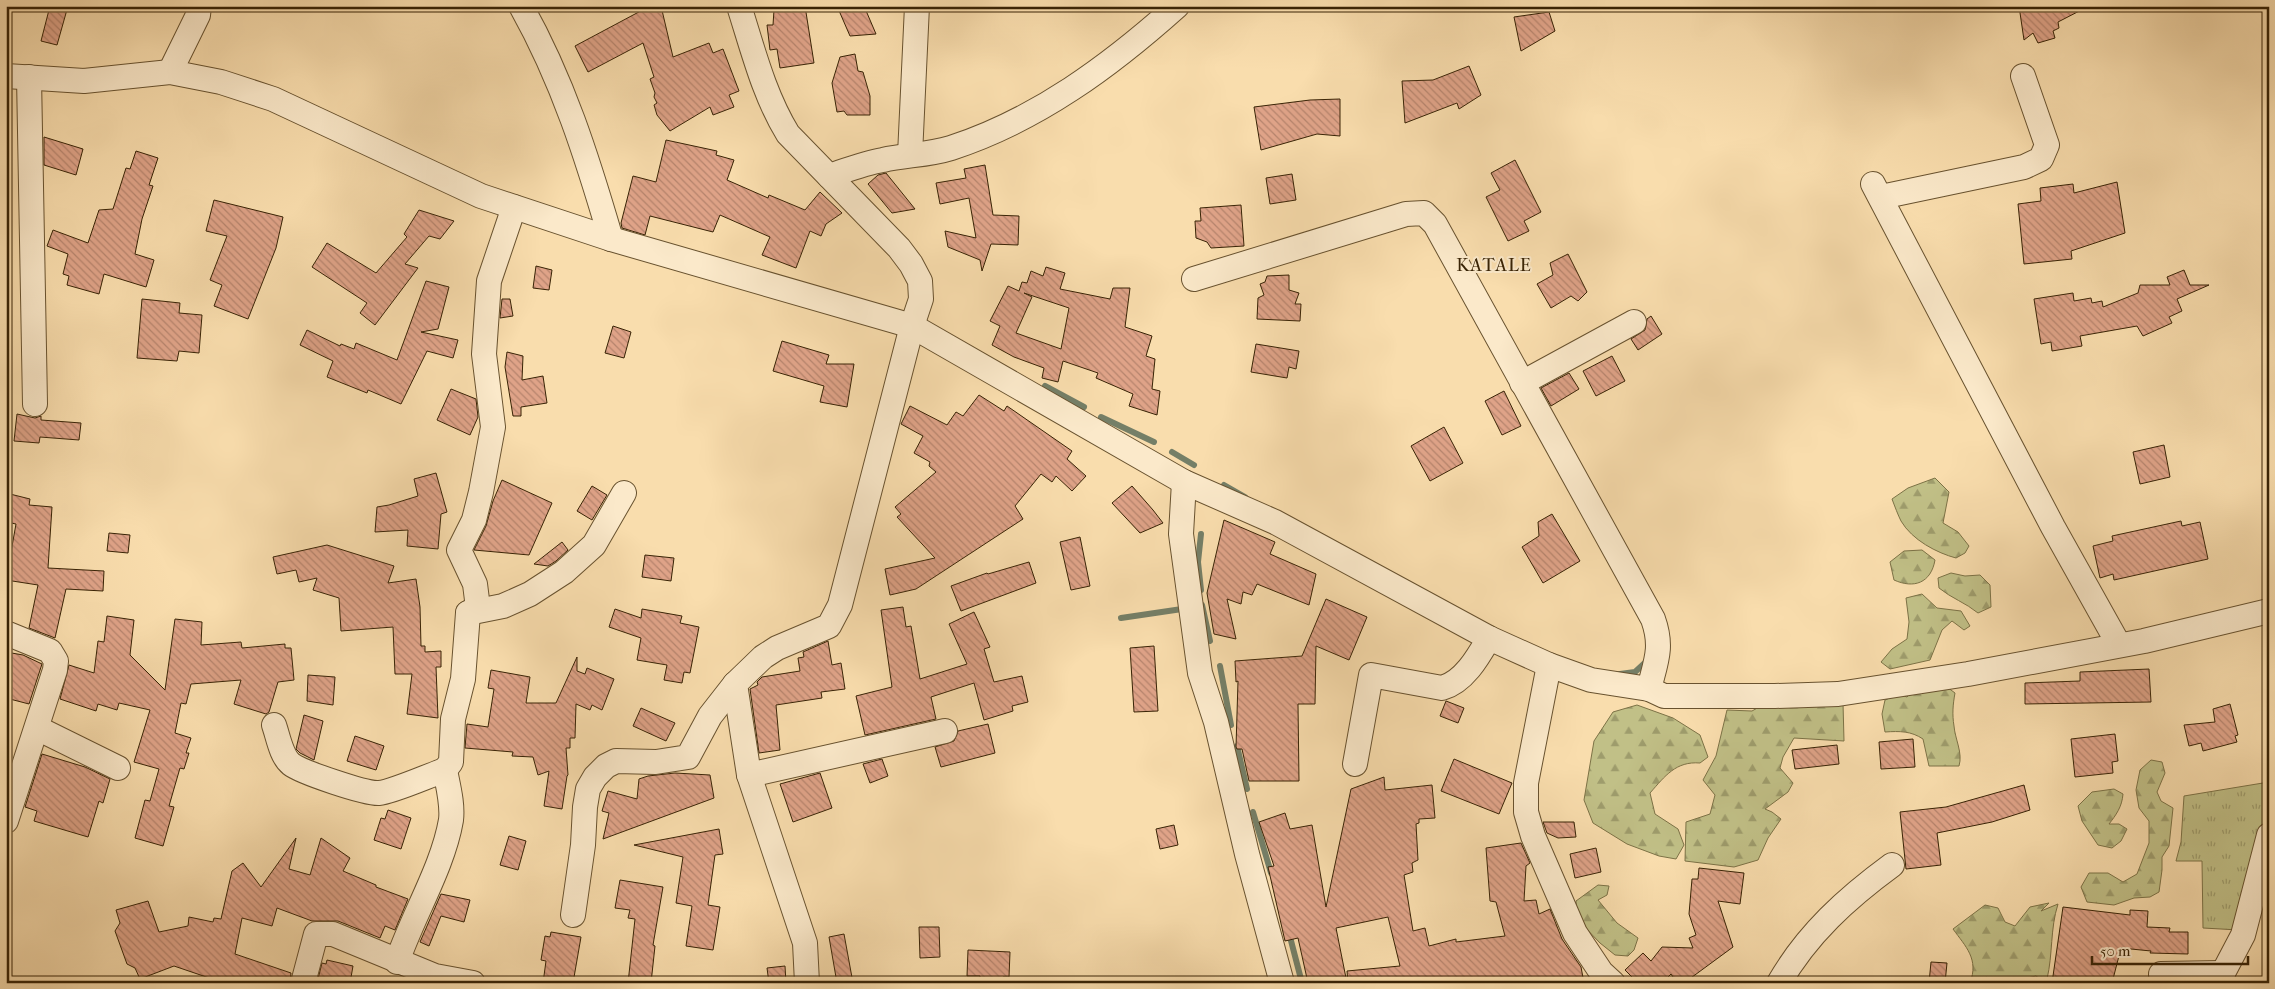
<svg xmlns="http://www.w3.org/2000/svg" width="2275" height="989" font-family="'IM FELL French Canon',serif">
  <defs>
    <pattern id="grass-tufts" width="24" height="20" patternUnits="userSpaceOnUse" patternTransform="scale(1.25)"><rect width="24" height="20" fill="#c1c087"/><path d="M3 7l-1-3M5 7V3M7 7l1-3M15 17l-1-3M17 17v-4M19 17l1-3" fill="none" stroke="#9e9c6c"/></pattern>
    <pattern id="forest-firs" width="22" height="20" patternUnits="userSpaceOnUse" patternTransform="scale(1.25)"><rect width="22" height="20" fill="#c1c087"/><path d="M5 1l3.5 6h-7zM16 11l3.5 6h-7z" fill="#9e9c6c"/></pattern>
    <pattern id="building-back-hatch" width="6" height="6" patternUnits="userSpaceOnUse" patternTransform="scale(1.25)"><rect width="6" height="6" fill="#dfa388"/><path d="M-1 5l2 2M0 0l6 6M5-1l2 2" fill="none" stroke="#b6846d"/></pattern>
  </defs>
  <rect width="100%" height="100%" fill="#f9ddad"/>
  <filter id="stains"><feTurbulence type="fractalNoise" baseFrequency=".004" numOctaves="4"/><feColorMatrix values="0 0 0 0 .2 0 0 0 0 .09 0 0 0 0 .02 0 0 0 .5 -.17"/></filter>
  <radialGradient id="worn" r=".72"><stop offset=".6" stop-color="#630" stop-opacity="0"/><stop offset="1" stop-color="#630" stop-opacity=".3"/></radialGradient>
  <polygon fill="url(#grass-tufts)" stroke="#7c7246" points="2269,782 2269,821 2239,930 2203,928 2202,861 2176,861 2181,842 2184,796"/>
  <g fill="url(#forest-firs)" stroke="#7c7246">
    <path d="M1935,478l14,14 -6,31 15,9 11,14 -4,7 -9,5c-19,-5 -44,-18 -55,-37 -3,-6 -6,-14 -9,-22l16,-11z"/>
    <path d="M1922,550l13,10c-4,23 -21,29 -41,20l-4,-18 14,-11z"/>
    <path d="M1951,573l14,3 15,-1 10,10 1,22 -13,6c-12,-10 -27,-15 -39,-25l-1,-10z"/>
    <polygon points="1922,594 1937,608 1961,611 1970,626 1964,630 1952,621 1942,630 1930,660 1890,669 1881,662 1892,649 1907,639 1909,622 1906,598"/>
    <path d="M1943,684l12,9c-2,11 -3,21 -1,33 1,13 9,27 5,40h-30l-6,-27c-12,-8 -23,-8 -38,-7l-3,-18 3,-14 14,-6 8,3 7,-7z"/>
    <polygon points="1775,698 1843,703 1844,741 1794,738 1783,757 1780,768 1793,783 1788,792 1765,809 1772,812 1781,819 1768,838 1758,860 1734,867 1685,861 1686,822 1710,814 1715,795 1703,780 1716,756 1727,710 1752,711"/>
    <path d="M1637,705l36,13 27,17 8,22 -8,6c-24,-2 -35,13 -50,30l5,21 23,15 6,16 -8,14 -17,-3 -32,-12 -34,-21 -9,-23 10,-59 19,-29z"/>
    <polygon points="2151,760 2162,762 2165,773 2157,792 2161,801 2173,808 2169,846 2162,857 2162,870 2159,892 2150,897 2134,898 2114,905 2087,902 2081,887 2089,873 2108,873 2123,882 2137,874 2149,843 2149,821 2139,808 2136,790 2140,770"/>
    <path d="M2114,789l9,5c-1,13 -7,21 -14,30h10l8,5 -6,12 -9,7 -14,-3 -16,-24 -4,-15 14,-14z"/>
    <polygon points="1598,885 1609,886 1607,895 1598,900 1617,923 1638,938 1634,950 1628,956 1615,955 1600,943 1577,919 1576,901"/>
    <path d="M2049,903l-8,8 17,-7c-8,25 -5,50 -11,75l-4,2 -7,-5 -13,3 -6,4h-47c9,-24 -4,-36 -17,-54l32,-24 13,3 7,14 10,4 15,-19z"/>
  </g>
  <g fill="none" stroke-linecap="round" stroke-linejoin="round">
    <g stroke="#757f67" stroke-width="6">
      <polyline points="1045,386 1084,407"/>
      <polyline points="1101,417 1154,442"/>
      <polyline points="1172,452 1194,465"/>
      <polyline points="1224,485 1245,497"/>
      <polyline points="1201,590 1198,562 1201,534"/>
      <polyline points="1202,605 1210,641"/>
      <polyline points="1121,618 1182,609 1182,604"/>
      <polyline points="1220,666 1231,725"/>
      <polyline points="1620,674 1635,672 1648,660"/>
      <polyline points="1237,746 1247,789"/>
      <polyline points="1253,812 1271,873"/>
      <polyline points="1289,933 1302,983"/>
    </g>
  </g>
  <g fill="url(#building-back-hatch)" stroke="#382305" fill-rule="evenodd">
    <polygon points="50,6 68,6 57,45 41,41"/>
    <polygon points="650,6 661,6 673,57 709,43 713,53 723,49 739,91 729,95 734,107 713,115 710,107 670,131 657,115 654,105 657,103 654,97 655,93 650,79 654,77 643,43 588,72 575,46"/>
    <polygon points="805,6 814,63 780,68 777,49 770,50 767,25 773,25 774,10"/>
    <polygon points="837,6 864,6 876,34 850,36"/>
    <polygon points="2019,6 2089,6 2058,22 2059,28 2053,31 2055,38 2038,43 2033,33 2024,40"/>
    <polygon points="1549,12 1555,31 1521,51 1514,17"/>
    <polygon points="855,54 858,71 863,72 870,96 870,115 847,115 844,111 837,112 832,83 840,57"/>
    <polygon points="1469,66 1481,95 1459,109 1457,103 1405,123 1402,81 1433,80"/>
    <polygon points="1340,99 1340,136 1317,134 1261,150 1254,107 1310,100"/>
    <polygon points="44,137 83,149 76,175 44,165"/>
    <polygon points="666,140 717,151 716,155 734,160 727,180 768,198 769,195 805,210 820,192 842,213 826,224 821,236 810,231 796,268 762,255 770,237 720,215 713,232 650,216 645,235 622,228 621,223 633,176 656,182"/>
    <polygon points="136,151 158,158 149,185 153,186 142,219 135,254 154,260 146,287 104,274 99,294 67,285 69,276 63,274 68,254 47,246 53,230 88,243 99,210 113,209 126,168 130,169"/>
    <polygon points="1515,160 1541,212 1524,221 1529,231 1508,241 1486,197 1500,190 1491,173"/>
    <polygon points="985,165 993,215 1019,216 1018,245 991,244 982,271 980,260 948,247 945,231 976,238 969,198 940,204 936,183 966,178 964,169"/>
    <polygon points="886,173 915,209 892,213 868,184 878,175"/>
    <polygon points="1292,174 1296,200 1270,204 1266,178"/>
    <polygon points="2117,182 2125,233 2071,251 2072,259 2024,264 2018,204 2041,201 2040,188 2073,184 2074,193"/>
    <polygon points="214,200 283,217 276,248 248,319 214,306 222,285 210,280 227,236 206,231"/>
    <polygon points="1241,205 1244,246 1211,248 1207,242 1196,238 1195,221 1201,221 1200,208"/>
    <polygon points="419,210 454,221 440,239 429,236 405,264 418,268 375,325 360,313 367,303 312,267 327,243 376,273 407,237 404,234"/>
    <polygon points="1568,254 1587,292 1578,301 1571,296 1551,308 1537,284 1553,275 1550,263"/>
    <polygon points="536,266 552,270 549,290 533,288"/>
    <path d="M1046,267l19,6 -5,16 50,10 3,-11h17l-5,39 27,9 -6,20 9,3 -3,30 8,2 -3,24 -28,-9 4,-12 -37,-16 2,-5 -35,-12 -5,21 -16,-4 2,-10 -30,-11 -22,-12 8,-19 -10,-5 18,-35 11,5 3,-9 5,1 4,-12 12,5zM1024,293l45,15 -8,41 -45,-16 16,-36z"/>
    <polygon points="2184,270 2190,285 2209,285 2177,299 2182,311 2169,317 2172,323 2143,336 2137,326 2080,336 2082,346 2052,351 2051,342 2041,344 2034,299 2073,293 2074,301 2091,298 2092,303 2102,301 2103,307 2138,293 2140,285 2170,285 2167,277"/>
    <polygon points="1289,275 1289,290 1299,293 1295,304 1301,304 1300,321 1257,319 1258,298 1264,295 1260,284 1265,282 1267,276"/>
    <polygon points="426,281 449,287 438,329 421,332 458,340 453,358 427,351 401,404 368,390 367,393 327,377 333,361 300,345 307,330 340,346 341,344 354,349 356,343 397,360"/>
    <polygon points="142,299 180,303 179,313 202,315 199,353 179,351 177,361 137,358"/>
    <polygon points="502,299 510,299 513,316 500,318"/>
    <polygon points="1651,316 1662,334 1638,350 1631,339 1645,330 1647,319"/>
    <polygon points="613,326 631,332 624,358 605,353"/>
    <polygon points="782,341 829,355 826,364 854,364 847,407 820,402 824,386 773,371"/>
    <polygon points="1256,344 1299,351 1296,369 1289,367 1287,378 1251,372"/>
    <polygon points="507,352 523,356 522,380 543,376 547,403 521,407 521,416 513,416 505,367"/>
    <polygon points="1612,356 1625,381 1596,396 1583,371"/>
    <polygon points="1569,373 1579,389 1551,406 1541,388"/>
    <polygon points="451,389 476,399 478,417 470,435 437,420"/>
    <polygon points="1504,391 1521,426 1502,435 1485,401"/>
    <polygon points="979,395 1004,411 1007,406 1072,451 1067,459 1086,476 1072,491 1056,476 1052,482 1041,474 1015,506 1023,519 916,589 890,595 885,569 935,558 897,517 901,514 895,507 936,472 929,466 930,462 914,453 923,436 901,424 910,406 947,425 956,412 963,416"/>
    <polygon points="17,414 35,418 41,416 41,420 81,423 79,440 40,437 39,443 14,441"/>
    <polygon points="1444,427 1463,463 1430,481 1411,446"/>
    <polygon points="2164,445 2170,477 2140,484 2133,452"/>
    <polygon points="436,473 447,512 441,514 438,549 407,546 408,530 375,532 377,507 389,505 418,496 414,479"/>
    <polygon points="502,480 552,503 529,555 474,550 486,526 493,501"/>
    <polygon points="592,486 607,495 592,520 577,511"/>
    <polygon points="1132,486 1153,510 1163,523 1140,533 1112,503"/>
    <polygon points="6,493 30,499 29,505 52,507 48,568 104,571 103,591 66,589 55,638 29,628 38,585 6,580 16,524 6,522"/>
    <polygon points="1552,514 1580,561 1543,583 1522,547 1539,536 1538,522"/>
    <polygon points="1224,520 1275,542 1270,554 1316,574 1309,605 1257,584 1252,595 1243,592 1241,604 1227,599 1236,639 1214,634 1207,593"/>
    <polygon points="2181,521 2182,526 2200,522 2208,559 2114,580 2113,574 2100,578 2093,546 2113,541 2112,536"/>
    <polygon points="109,533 130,535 128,553 107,551"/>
    <polygon points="1080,537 1090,586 1071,590 1060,542"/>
    <polygon points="562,542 568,550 556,561 548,566 534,564"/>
    <polygon points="327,545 394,566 388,583 416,579 420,607 421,646 425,646 425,652 441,651 441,667 436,667 438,718 407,714 412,674 395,674 393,627 341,631 339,598 313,590 317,578 299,582 296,570 277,574 273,557"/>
    <polygon points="645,555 674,558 671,581 642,577"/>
    <polygon points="1029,562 1036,583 961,611 951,586 987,573 988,574"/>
    <polygon points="1326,599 1367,617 1349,660 1316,646 1315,704 1298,704 1299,781 1249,781 1242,749 1237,749 1236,747 1238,681 1236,682 1235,661 1302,656"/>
    <polygon points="903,607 906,627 911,626 920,679 967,664 949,624 974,612 990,647 984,649 994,682 1022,676 1028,702 1012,706 1013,711 984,720 974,683 931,697 936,719 865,735 856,696 892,687 881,610"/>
    <polygon points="615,609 641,618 642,609 682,616 680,623 699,627 690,673 684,672 682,683 664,680 667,665 637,660 641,638 609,627"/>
    <polygon points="107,616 134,620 130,655 165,690 175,619 202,622 201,645 241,642 242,648 285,644 285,648 291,648 294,680 278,682 269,712 266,714 234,704 241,680 191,684 186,704 181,703 175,733 191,738 186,753 189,753 184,769 180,768 169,806 174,807 163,846 135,838 145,800 150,801 159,769 134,762 150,710 119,703 117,710 98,704 96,711 60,699 69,665 94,673 98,641 104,642"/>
    <polygon points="828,641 832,665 841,663 845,689 821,692 822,698 776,705 780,750 759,753 750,689 758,685 757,682 762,677 800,671 798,658 804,657 803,652"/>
    <polygon points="1154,646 1158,711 1134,712 1130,648"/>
    <polygon points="6,652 23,655 42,664 29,704 6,698"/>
    <polygon points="577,657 577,671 585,674 587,668 614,679 602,710 592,705 590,710 576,704 575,738 570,738 570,748 566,748 568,775 567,776 562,809 544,806 549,771 538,775 533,757 512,756 513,752 465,748 467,724 488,727 494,689 488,688 491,670 530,677 526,703 556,703"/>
    <polygon points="2149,669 2151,702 2025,704 2025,683 2080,681 2080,672"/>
    <polygon points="308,675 335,677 333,705 307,701"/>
    <polygon points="1446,701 1464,708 1458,723 1440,716"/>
    <polygon points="2230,704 2238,735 2235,736 2237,742 2203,751 2201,743 2189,746 2184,725 2215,722 2213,709"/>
    <polygon points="641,708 675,723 666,741 633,726"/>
    <polygon points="304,715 323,721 314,760 300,753 296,749"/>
    <polygon points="988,724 995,753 941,767 935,747 954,741 958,731"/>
    <polygon points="2115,734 2118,761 2112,762 2113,773 2075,777 2071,739"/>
    <polygon points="355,736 384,746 376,770 347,761"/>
    <polygon points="1913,739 1915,767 1881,769 1879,742"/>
    <polygon points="1837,745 1839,764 1795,769 1792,750"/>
    <polygon points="42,754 85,767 110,779 103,803 99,801 88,837 34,821 37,811 25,807"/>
    <polygon points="882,759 888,776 870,783 863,764"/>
    <polygon points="1454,759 1512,783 1499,814 1441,791"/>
    <polygon points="675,773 710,775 714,798 603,839 609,813 602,811 608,791 637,799 639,779 648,776"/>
    <polygon points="820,773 832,808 793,822 780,784"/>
    <polygon points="1384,777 1385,790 1432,785 1435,818 1419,819 1419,823 1416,824 1418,860 1412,863 1413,872 1404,875 1413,931 1425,928 1429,946 1456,939 1456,942 1505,936 1496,902 1490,901 1486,848 1521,843 1530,863 1526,866 1524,901 1536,900 1539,914 1550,909 1562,939 1581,967 1584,983 1348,983 1347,971 1400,966 1388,917 1336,928 1347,983 1308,983 1298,938 1285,941 1268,867 1274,866 1259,822 1285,813 1290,829 1312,825 1326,907 1351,789"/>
    <polygon points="2024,785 2030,810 1992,822 1937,833 1941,865 1906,869 1900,812 1946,807"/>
    <polygon points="388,810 411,818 401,849 374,840 381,818 385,819"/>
    <polygon points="1543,822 1574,822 1576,837 1558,838 1547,833"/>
    <polygon points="1174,825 1178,845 1160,849 1156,829"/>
    <polygon points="719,829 723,854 715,855 708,905 720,907 713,950 686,946 692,906 676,903 683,857 634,845"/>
    <polygon points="509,836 526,841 518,870 500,865"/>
    <polygon points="296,838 289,869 310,875 321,838 350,858 343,871 376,885 376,887 408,899 395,930 385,926 380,938 338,921 312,921 277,908 272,926 242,918 235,954 291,973 290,983 224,983 174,966 140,979 135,968 127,964 115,931 120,923 116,910 148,901 159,932 188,926 189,917 213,922 214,918 221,919 232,871 243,863 261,887"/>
    <polygon points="1596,848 1601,872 1575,878 1570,854"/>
    <polygon points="1699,868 1744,873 1740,904 1718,901 1733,947 1684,983 1677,983 1671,974 1662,983 1638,983 1625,970 1643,953 1651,961 1662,947 1693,948 1689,938 1696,935 1689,914 1692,879 1698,879"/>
    <polygon points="620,880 663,887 653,945 655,946 651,983 628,983 635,919 628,918 630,910 615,908"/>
    <polygon points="441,894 470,900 464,922 441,916 429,946 420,942"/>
    <polygon points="2063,907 2130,915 2130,910 2148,911 2147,927 2170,928 2169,932 2188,932 2188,954 2150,953 2151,951 2121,948 2112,983 2052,983"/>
    <polygon points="919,927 939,927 940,957 920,958"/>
    <polygon points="551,932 581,937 573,983 543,983 546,961 541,960 545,936 550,937"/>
    <polygon points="844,934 853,983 837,983 829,937"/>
    <polygon points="968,950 1010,952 1009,977 1003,977 1003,983 979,983 980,976 967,976"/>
    <polygon points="327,960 353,966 350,983 317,983 322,963 326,964"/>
    <polygon points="1931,962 1947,963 1945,983 1929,983"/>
    <polygon points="785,966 786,983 769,983 767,968"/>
  </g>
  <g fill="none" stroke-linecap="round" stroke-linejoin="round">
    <g stroke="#68522f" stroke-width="26">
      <g id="minor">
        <path d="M521,6c42,75 66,151 90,233"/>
        <path d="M739,6c14,44 25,89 49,128l111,114 12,16 9,17 1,18 -9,27 -72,279 -11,21 -52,22 -14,9 -28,27 14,91 56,168 2,40"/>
        <polyline points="170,72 198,15 199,6"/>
        <polyline points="6,76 84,81 170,72 221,82 273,99 481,196 611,239 912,326 1184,482 1275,522 1489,638 1549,665 1591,680 1649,689 1664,696 1775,696 1838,694 1968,674 2144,641 2269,611"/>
        <polyline points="29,77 35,404"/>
        <polyline points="910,155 917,6"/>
        <path d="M829,176c18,-6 36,-13 54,-16 22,-5 46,-5 68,-12 86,-28 159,-82 226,-142"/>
        <polyline points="1873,184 2053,527 2119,645"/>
        <polyline points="1881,197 2024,167 2041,159 2047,145 2023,76"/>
        <path d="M1194,279l212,-65 18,-1 11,11 218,395c10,28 3,42 -4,70"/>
        <polyline points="1522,383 1634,322"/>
        <polyline points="1184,482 1181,534 1200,673 1216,722 1247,854 1282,983"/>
        <polyline points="468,613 503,606 530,594 564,572 594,545 624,493"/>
        <polyline points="6,633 50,651 56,661 55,670 6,821"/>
        <polyline points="1549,665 1526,783 1526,812 1533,836 1575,933 1601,972 1613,983"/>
        <path d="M274,725c4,11 7,31 17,39 10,8 75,30 88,29 13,-1 51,-18 66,-23"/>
        <polyline points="37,728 118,768"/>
        <path d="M1355,764l16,-89 71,13c22,-6 36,-31 47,-50"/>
        <polyline points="749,775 945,731"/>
        <polyline points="573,915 583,845 585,807 588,789 595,777 606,766 616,761 656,762 688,757 710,716 735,684"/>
        <path d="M397,962c16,-47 46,-95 54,-142 2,-16 -3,-34 -6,-50l6,-8 2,-43 10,-40 5,-66 10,-5 -3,-24 -16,-34 15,-30 7,-28 12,-65 -9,-73 5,-73 25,-74"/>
        <polyline points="2161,974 2223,973"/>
        <polyline points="303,983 316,934 333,934 435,976 473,983"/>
        <path d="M1779,983c28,-49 68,-85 113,-118"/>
        <polyline points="2222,983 2223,973 2243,935 2269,835"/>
      </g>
    </g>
    <use href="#minor" stroke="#fbe9ca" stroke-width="24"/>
  </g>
  <g text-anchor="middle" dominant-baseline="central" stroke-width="4" stroke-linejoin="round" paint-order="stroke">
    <g font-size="18" letter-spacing="1" fill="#382305" stroke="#fbe9ca">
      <text x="1494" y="265">KATALE</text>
    </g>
  </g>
  <rect width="2275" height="989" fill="none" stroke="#f9ddad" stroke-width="25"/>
  <rect x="8" y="8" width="2260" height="974" fill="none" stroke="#382305" stroke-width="2.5"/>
  <rect x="12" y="12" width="2250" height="964" fill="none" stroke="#382305"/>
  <path d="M2092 956v8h156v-8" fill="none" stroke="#382305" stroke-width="2.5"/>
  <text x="2100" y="956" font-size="15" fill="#382305" stroke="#fbe9ca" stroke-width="4" paint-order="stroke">50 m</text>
  <rect width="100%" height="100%" filter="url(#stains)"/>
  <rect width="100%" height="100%" fill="url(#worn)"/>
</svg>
